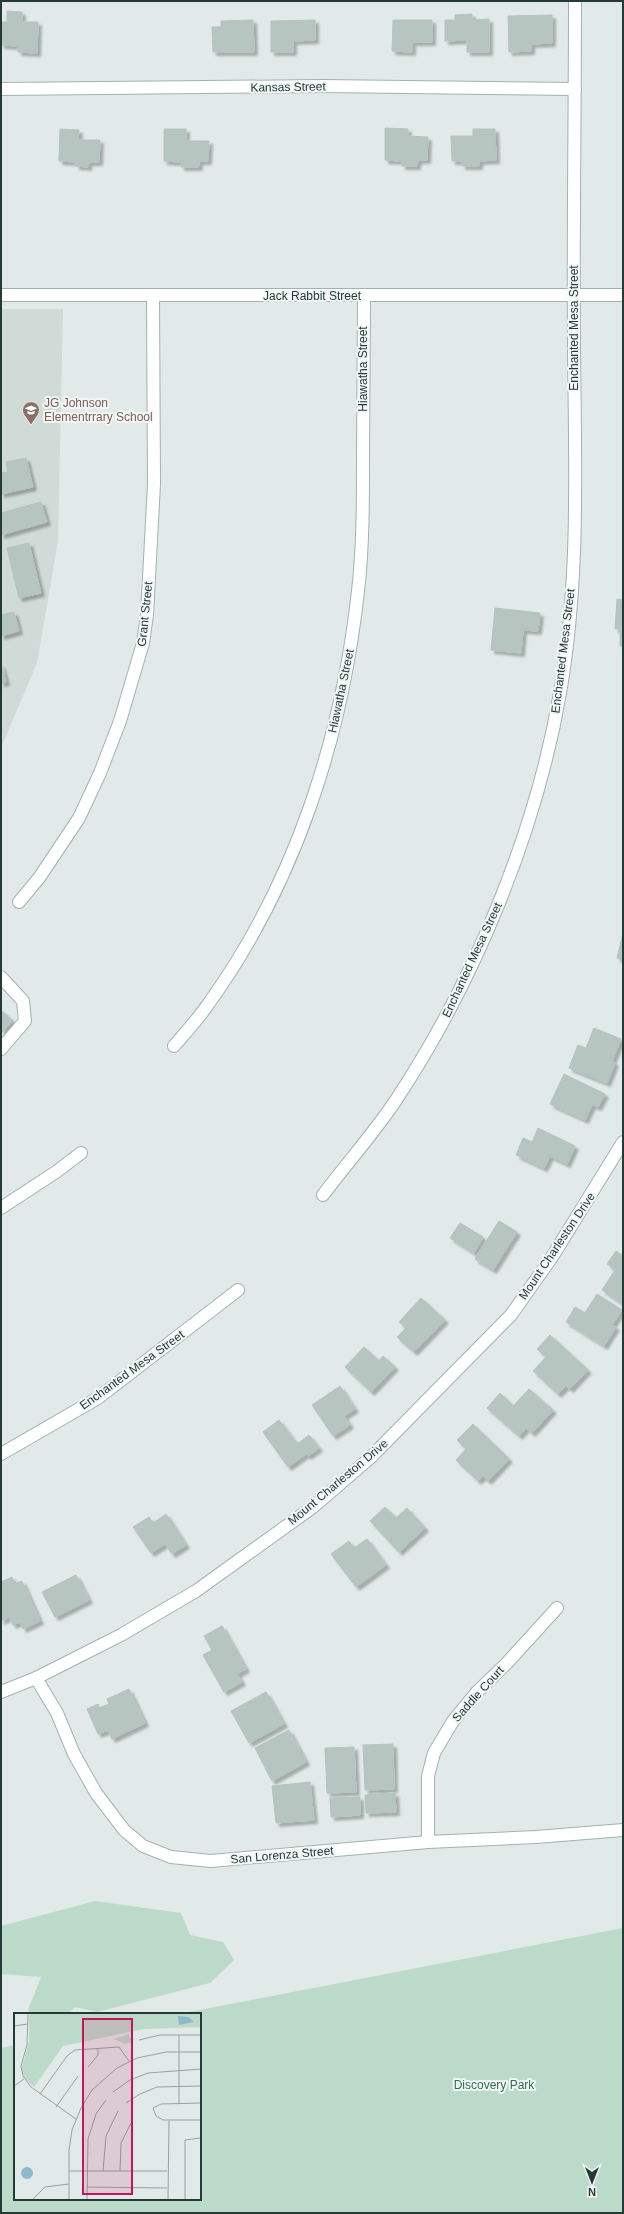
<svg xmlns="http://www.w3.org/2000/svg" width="624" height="2214" font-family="Arial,sans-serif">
  <defs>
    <filter id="shadow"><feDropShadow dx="3.5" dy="3.5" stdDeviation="1" flood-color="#0004"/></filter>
  </defs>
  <rect width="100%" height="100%" fill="#e1eae8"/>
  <polygon fill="#d0dad7" points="1,309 63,309 58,541 37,663 1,748"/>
  <g fill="#bcdac9">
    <polygon points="95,1901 181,1913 190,1935 223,1942 234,1960 210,1983 97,2012 75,2007 68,2014 31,2014 28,2010 41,1977 1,1974 1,1926"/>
    <polygon points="623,1928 623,2213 1,2213 1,2048 15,2045 15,2199 200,2199 200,2014 179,2014"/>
  </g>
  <g fill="#b7c5c1" stroke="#b4c3c0" filter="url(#shadow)">
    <polygon points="7,11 22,12 22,22 38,22 37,53 18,52 18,46 1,45 1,22 7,22"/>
    <polygon points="472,14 472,20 489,19 489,52 467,52 467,40 445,41 445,20 455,20 455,15"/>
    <polygon points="552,15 552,43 531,44 531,51 509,52 508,16"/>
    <polygon points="253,20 254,52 213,52 212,27 221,27 221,21"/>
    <polygon points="315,20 315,40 293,41 293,52 271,52 271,21"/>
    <polygon points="393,20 432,20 432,42 412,42 412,52 392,51"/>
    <polygon points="385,128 408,129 408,136 428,137 427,160 418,160 417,166 402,166 402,161 385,160"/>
    <polygon points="60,129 79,130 78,140 100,140 99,162 89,162 88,167 76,166 76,162 59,161"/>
    <polygon points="164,129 186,129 186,141 209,141 208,161 199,161 199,167 181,167 181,162 164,161"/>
    <polygon points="473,129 495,129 496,160 479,161 479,166 462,166 462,161 452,161 451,136 473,136"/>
    <polygon points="26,458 33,487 1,494 1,473 8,472 6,462"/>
    <polygon points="41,502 47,522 1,535 1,513"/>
    <polygon points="29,543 41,593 19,598 7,548"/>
    <polygon points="617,599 623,600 623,646 620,646 620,629 615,629"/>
    <polygon points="495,608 540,613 538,631 523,630 521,653 491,650"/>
    <polygon points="14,612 19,631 1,636 1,615"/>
    <polygon points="1,664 6,682 1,683"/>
    <polygon points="623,933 623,960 617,958"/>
    <polygon points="1,1010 13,1021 1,1033"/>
    <polygon points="594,1028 621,1039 612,1061 615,1063 607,1083 569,1068 578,1045 586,1048"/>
    <polygon points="564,1074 605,1094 598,1107 592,1105 585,1120 550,1104"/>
    <polygon points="538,1128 575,1146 567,1164 550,1156 544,1168 516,1155 523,1138 532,1142"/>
    <polygon points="499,1221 517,1232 493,1270 475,1259"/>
    <polygon points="460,1223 483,1237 474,1253 450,1238"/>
    <polygon points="616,1251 623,1256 623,1304 602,1290 615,1270 607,1264"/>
    <polygon points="597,1294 622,1310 612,1325 616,1327 604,1346 566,1322 575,1307 585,1313"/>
    <polygon points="421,1298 445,1320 414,1352 397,1337 406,1328 399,1322"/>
    <polygon points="550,1335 588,1370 570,1389 566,1386 558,1394 533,1371 546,1357 537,1349"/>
    <polygon points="364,1347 379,1361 383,1356 395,1367 371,1392 345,1367"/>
    <polygon points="340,1386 355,1409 344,1416 350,1425 333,1436 312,1405"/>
    <polygon points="529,1389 553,1410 532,1433 526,1428 519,1436 487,1408 500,1393 513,1406"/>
    <polygon points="279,1420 297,1444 309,1435 319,1448 308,1456 306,1454 288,1467 263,1432"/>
    <polygon points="473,1424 509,1459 488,1481 483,1476 478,1481 456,1460 466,1449 457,1440"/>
    <polygon points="385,1507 396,1518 407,1508 425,1528 399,1552 370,1521"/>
    <polygon points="166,1514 186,1545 172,1554 165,1544 151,1553 133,1527 149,1517 153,1523"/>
    <polygon points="367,1539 386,1565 356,1587 331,1554 349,1541 354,1548"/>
    <polygon points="76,1575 89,1600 55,1617 42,1592"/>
    <polygon points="12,1577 15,1584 22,1581 40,1621 23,1629 20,1622 13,1625 9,1617 1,1621 1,1582"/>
    <polygon points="222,1626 246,1669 237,1674 242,1682 224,1692 203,1655 212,1650 204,1636"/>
    <polygon points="129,1689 145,1723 112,1739 108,1730 98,1734 87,1709 98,1704 99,1708 109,1704 107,1699"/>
    <polygon points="266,1692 284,1724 249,1743 231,1711"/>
    <polygon points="289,1730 306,1762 272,1781 255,1748"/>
    <polygon points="393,1744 394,1789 365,1790 363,1745"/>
    <polygon points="354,1747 356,1792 327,1793 325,1748"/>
    <polygon points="310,1782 314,1820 276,1823 272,1786"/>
    <polygon points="395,1793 396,1812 366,1813 365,1795"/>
    <polygon points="360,1797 360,1815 331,1817 330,1798"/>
  </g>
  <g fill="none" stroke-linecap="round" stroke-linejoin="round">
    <g stroke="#a4b2af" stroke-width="14">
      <g id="minor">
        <polyline points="1,89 323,86 575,89"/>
        <polyline points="1,295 623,295"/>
        <polyline points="19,902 39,878 79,818 100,773 120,721 143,643 147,615 154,484 153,296"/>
        <polyline points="1,977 23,1001 25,1021 1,1049"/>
        <path d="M174,1046c12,-14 25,-28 35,-43 87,-121 133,-266 149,-412 5,-43 5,-88 5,-131 0,-55 1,-109 1,-164"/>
        <path d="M323,1195c24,-32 51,-62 73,-95 78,-118 140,-267 164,-407 20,-114 15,-230 14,-345 -1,-116 1,-231 1,-347"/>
        <polyline points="1,1208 56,1172 81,1153"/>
        <polyline points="1,1454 98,1398 238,1290"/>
        <polyline points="36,1678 57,1713 74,1754 96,1793 124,1830 143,1846 171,1857 211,1861 428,1842 536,1837 623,1830"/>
        <polyline points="1,1692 36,1678 121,1635 196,1591 313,1507 370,1458 511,1315 552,1257 623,1142"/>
        <polyline points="428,1842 428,1776 434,1753 453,1721 477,1692 507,1663 557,1608"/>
      </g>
    </g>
    <use href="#minor" stroke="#fff" stroke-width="12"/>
  </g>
  <defs>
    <g id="school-pin" transform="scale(0.9)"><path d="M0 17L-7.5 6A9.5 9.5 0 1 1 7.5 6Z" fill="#8d6e63" stroke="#f2f7f5"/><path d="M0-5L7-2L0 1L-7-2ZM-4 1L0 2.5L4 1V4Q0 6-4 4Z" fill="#fff"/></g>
  </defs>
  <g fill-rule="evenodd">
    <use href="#school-pin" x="31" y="410"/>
  </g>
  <g text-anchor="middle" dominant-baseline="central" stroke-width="4" stroke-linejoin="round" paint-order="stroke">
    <g font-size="12" fill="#233a37" stroke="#f2f7f5">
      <text transform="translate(288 87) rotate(-1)">Kansas Street</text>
      <text x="312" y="296">Jack Rabbit Street</text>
      <text transform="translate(574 328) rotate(-90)">Enchanted Mesa Street</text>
      <text transform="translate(363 369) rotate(-90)">Hiawatha Street</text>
      <text transform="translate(145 614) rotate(-84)">Grant Street</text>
      <text transform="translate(563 651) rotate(-83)">Enchanted Mesa Street</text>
      <text transform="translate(341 691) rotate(-78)">Hiawatha Street</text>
      <text transform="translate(472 960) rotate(-65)">Enchanted Mesa Street</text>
      <text transform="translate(557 1246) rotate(-56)">Mount Charleston Drive</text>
      <text transform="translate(132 1370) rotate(-36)">Enchanted Mesa Street</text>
      <text transform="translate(338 1482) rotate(-40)">Mount Charleston Drive</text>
      <text transform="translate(478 1694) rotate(-48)">Saddle Court</text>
      <text transform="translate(282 1855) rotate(-5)">San Lorenza Street</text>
    </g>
    <g font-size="12" fill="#785e54" stroke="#f2f7f5" text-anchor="start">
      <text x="44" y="403">JG Johnson<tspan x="44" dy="14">Elementrrary School</tspan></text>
    </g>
    <g font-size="12" fill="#316d51" stroke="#f2f7f5">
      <text x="494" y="2085">Discovery Park</text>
    </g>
  </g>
  <g transform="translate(14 2013)">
    <rect width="187" height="187" fill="#e1eae8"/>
    <path d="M20,0h167v14l-57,2 -81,17 -29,41 -9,-9 -4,-8 8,-28v-27zM115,21v3l5,2 -2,3 -7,2 -11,-5z" fill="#bcdac9"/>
    <path d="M164,3l10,1 6,5 -15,3zM7 160a6 6 0 1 1 12 0a6 6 0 1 1-12 0Z" fill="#8eb8cb"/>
    <path fill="none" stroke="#95a4a1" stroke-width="1" d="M14,0l-1,32 -6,21 2,10 8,11 45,32M0,13l14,-2M125,27l21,-5h41M74,54l10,-12v-7M0,73l10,-7M99,79l17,-12 18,-7 53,-4M26,81l27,-38 8,-6 44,-3 10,14M112,90l14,-9 17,-7 44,-1M165,90v-68M187,90l-40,1 -8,4 3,8 7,4h38M42,94l22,-31M55,158h98M89,158l3,-35 12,-25M106,158l1,-28 10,-20M73,174l80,1M18,187l13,-13 24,-3M55,187v-50l3,-20 9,-22 11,-18 25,-22 20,-10 29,-6h35M73,187l1,-61 8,-25 10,-14M154,187l1,-79M171,187v-60l16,-2"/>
    <path fill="#c2185b" fill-opacity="0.15" stroke="#c2185b" stroke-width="2" d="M69,6h49v175h-49z"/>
    <rect width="187" height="187" fill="none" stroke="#233a37" stroke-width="2"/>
  </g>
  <rect width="624" height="2214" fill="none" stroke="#233a37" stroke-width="4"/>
  <g transform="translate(592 2182) rotate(180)" stroke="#f2f7f5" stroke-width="3" paint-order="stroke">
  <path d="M0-3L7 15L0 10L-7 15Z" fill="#233a37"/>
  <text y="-6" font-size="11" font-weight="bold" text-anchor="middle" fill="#233a37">N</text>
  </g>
</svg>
